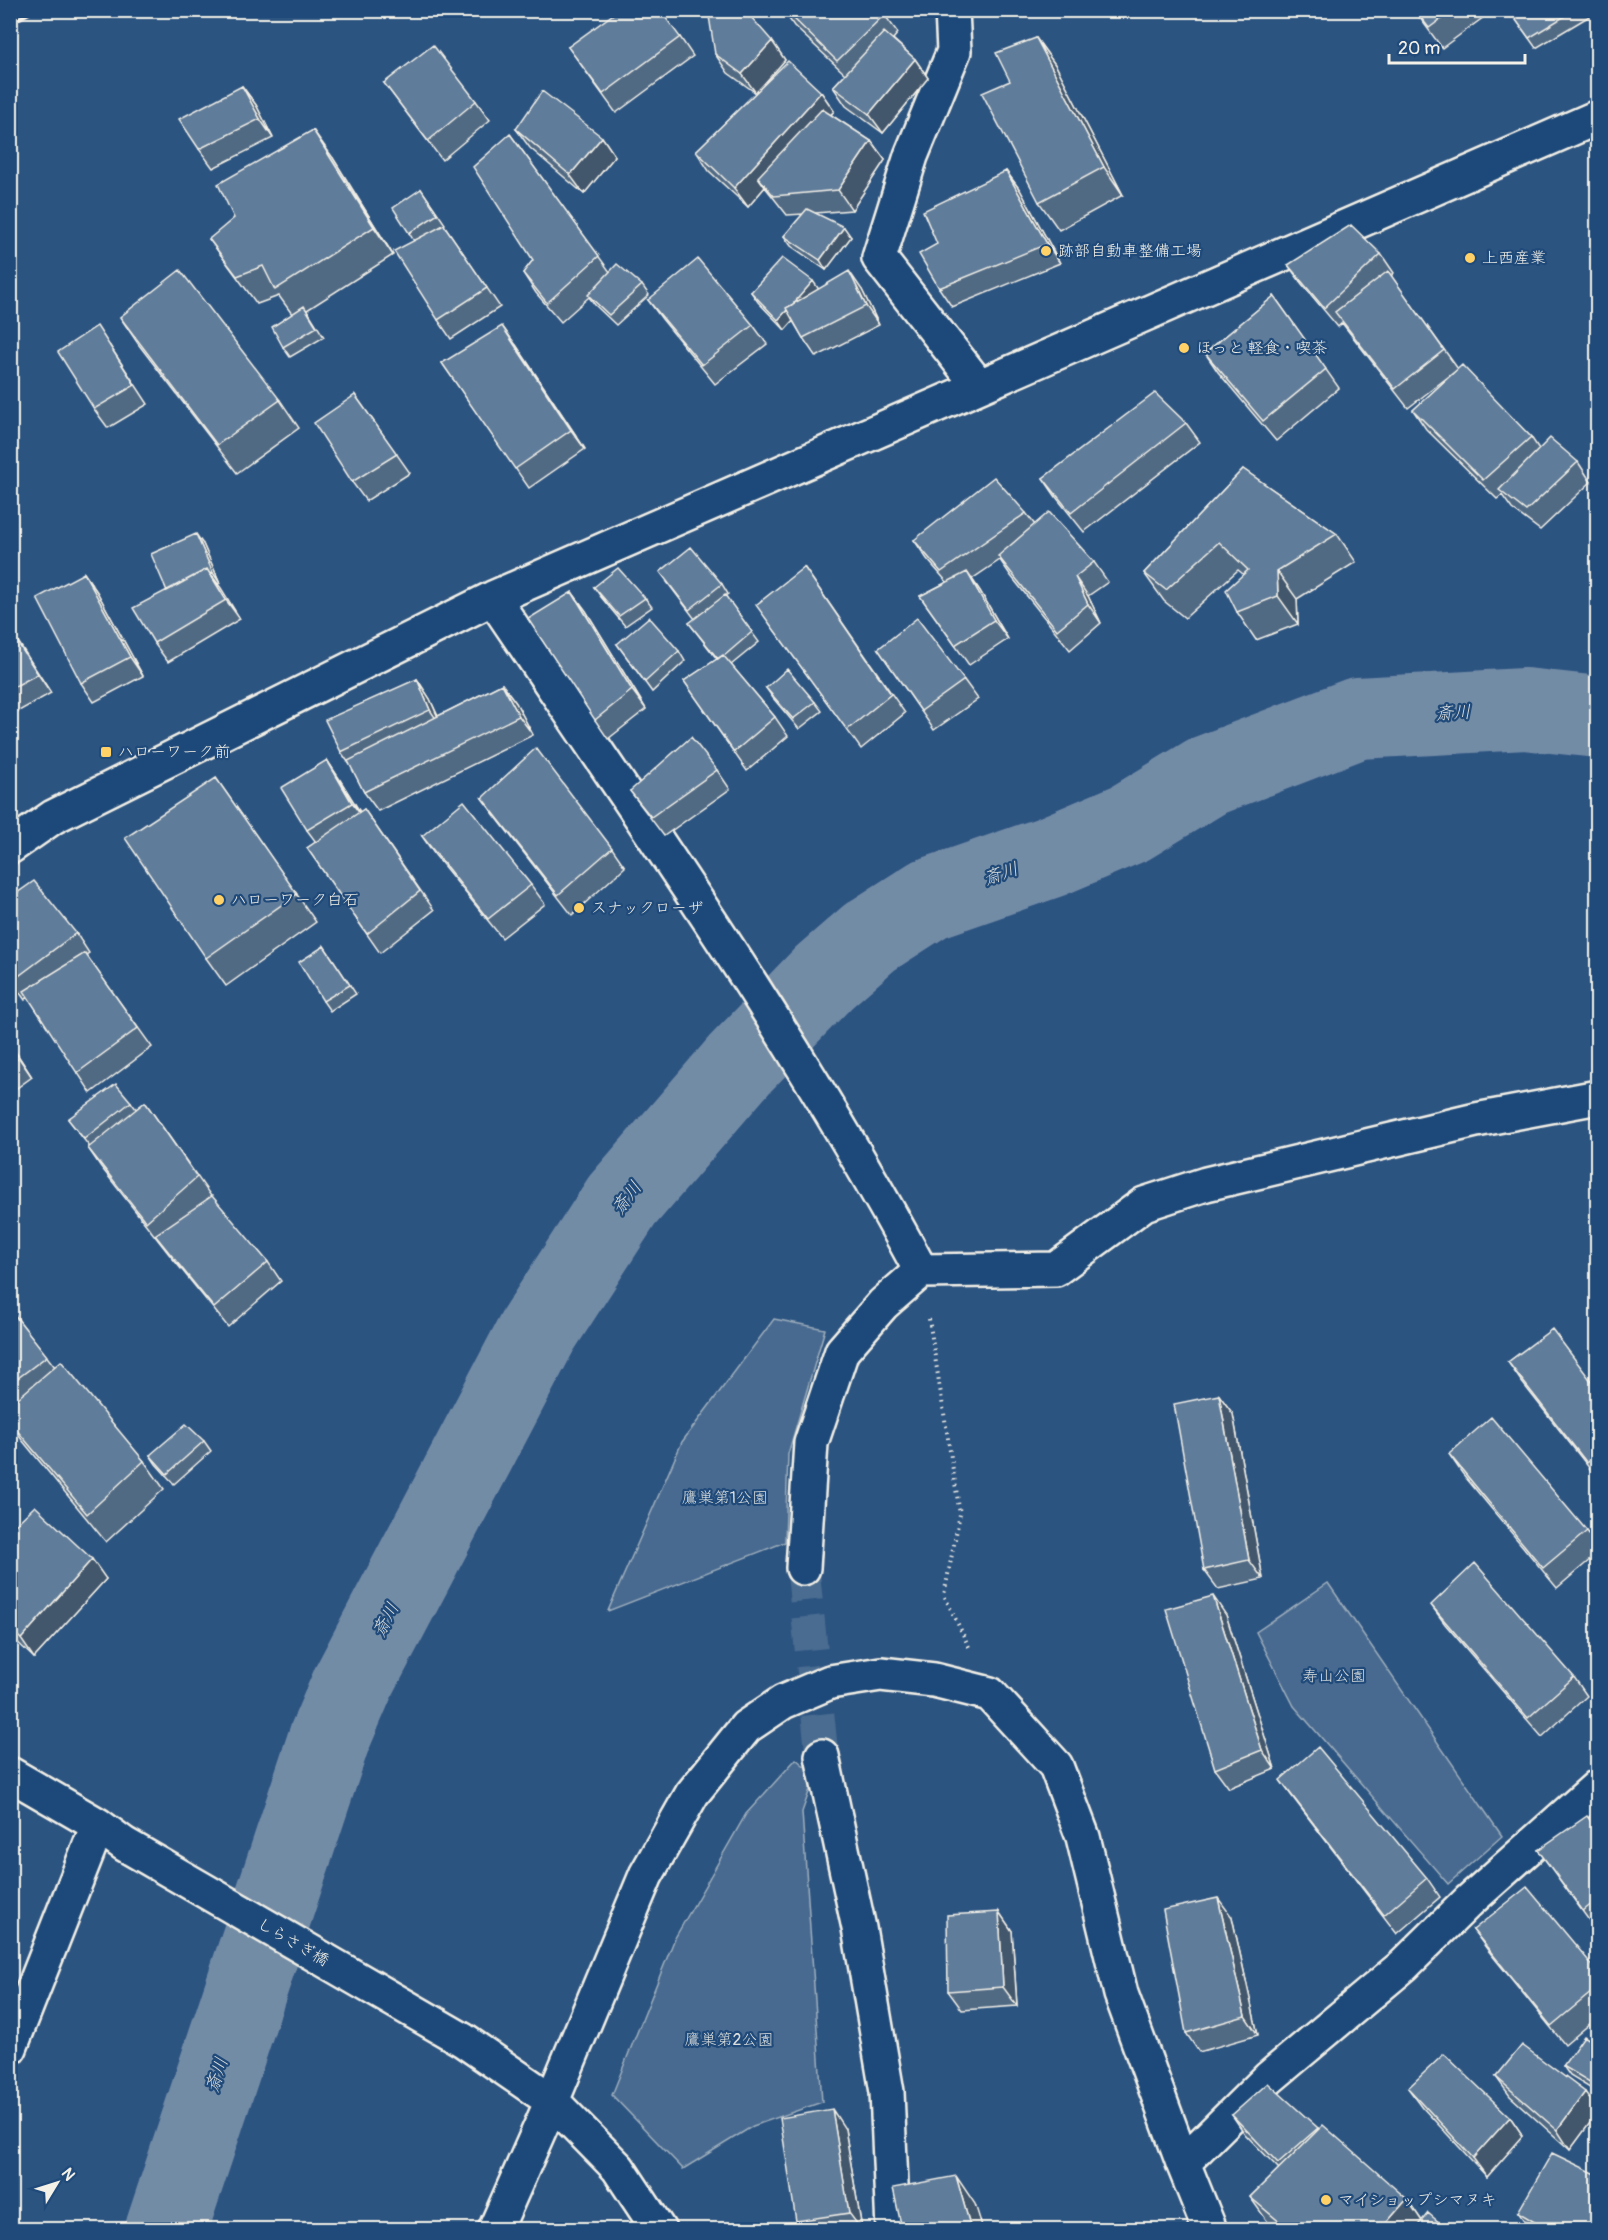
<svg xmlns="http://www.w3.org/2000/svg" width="1608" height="2240" font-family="Pangolin,'Klee One',sans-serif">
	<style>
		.green { fill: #496b90; stroke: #9eaebc; stroke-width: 1.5 }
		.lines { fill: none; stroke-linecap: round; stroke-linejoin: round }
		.river { stroke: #738ca6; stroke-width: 82 }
		.minor-tunnel { stroke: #4a6c90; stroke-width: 33; stroke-dasharray: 33 16; stroke-linecap: butt }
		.minor-casing { stroke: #f4f1e8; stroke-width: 38 }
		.path { stroke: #f4f1e8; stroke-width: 4; stroke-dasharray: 1.5 4.5; stroke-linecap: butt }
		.minor { stroke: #1f4a7a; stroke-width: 33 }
		.rail { stroke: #f4f1e8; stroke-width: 4.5 }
		.wall { fill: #516a84; stroke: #f4f1e8; stroke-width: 1.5 }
		.shaded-wall { fill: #42566c; stroke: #f4f1e8; stroke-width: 1.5 }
		.building { fill: #5e7b9a; stroke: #f4f1e8; stroke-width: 1.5 }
		.poi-dot { fill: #ffd166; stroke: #1f4a7a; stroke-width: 2 }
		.labels { text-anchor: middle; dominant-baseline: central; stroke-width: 4.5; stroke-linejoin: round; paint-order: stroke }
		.poi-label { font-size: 16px; fill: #f4f1e8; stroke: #1f4a7a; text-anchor: start }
		.park-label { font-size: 16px; fill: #dadddb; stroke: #1f4a7a }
		.street-label { font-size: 16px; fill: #f4f1e8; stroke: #1f4a7a }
		.water-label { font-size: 18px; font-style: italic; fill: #dadddb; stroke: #1f4a7a }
	</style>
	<rect width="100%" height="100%" fill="#2c5481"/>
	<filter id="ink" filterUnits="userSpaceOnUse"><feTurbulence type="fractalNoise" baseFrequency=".0167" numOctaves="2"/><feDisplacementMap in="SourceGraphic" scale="12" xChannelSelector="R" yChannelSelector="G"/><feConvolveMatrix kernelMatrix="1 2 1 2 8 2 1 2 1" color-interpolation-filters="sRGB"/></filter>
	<g filter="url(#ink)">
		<path class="green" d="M774,1319L825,1329L788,1454L785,1542L608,1611L682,1442Z
			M1328,1583L1502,1836L1448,1884L1294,1706L1256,1632Z
			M796,1759L815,1775L802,1812L822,2102L753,2126L683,2169L612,2095L675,1938L746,1814Z"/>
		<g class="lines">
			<path class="river" d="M166,2230L329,1739L353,1683L538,1331L622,1201L740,1064L824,977L870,937L929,899L1050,857L1130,823L1207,776L1358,718L1525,709L1598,717"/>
			<path class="minor-tunnel" d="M803,1568L822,1756"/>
			<g class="minor-casing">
				<path id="minor" d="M952,10L954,51L911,156L879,258L979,386
					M493,598C641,818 796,1037 921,1271
					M10,847L53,817L493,598L1598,117
					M803,1568L811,1443L842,1351L883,1304L921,1271L1056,1269L1144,1204L1206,1184L1476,1120L1598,1097
					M822,1756L859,1928L887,2092L893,2230
					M10,1774L98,1825L124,1844L463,2040L552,2101L618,2168L659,2230
					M10,2048L98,1825
					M1183,2163L1269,2078L1404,1965L1469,1901L1598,1786
					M495,2230L552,2101L646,1875L692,1794L746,1727L783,1702L830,1682L881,1674L934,1680L990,1694L1056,1766L1083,1837L1121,1994L1183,2163L1210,2230"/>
			</g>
			<path class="path" d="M929,1319L960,1514L944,1595L969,1647"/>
			<use href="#minor" class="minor"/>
			<path class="rail" d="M10,23L34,10"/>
		</g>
		<path class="wall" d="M783,10H881L898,33L893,39L915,59L928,78L883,133L846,106L833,87L845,74L794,26Z
			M1414,10H1486L1488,14L1442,48Z
			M1515,10H1597L1598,11L1536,48L1511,13Z
			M680,37L693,56L616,113L568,47Z
			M1036,38L1056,66L1123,195L1059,230L1039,202L1010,81Z
			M772,41L785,60L759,89L821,92L834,111L831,115L871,141L885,160L852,210L815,213L851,237L826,270L791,246L784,236L803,214L787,215L765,187L748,207L709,171L696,151L756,93L728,73L715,54Z
			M384,83L476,101L490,120L442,160Z
			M242,86L256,105L273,138L213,168L199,149Z
			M516,129L602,137L615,156L584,194L530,148Z
			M510,134L610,272L642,285L649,295L616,325L595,305L589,297L561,322L536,293L523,273L533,260Z
			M333,158L393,255L307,310L324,337L290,357L283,347L292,314L279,296L257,304L209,239Z
			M1006,171L1020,190L1060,263L952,307L939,288L937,244Z
			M421,189L445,224L437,229L444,225L500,307L451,339L438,320L414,241L409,233Z
			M1381,254L1394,273L1391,276L1458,369L1531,437L1539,449L1578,462L1591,482L1540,530L1512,509L1502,495L1497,499L1426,429L1413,410L1457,370L1408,408L1342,323L1338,327L1302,284L1288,265Z
			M818,289L862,290L879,325L816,357L803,338L793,321L785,330L758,302L751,292Z
			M1274,296L1339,388L1276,441L1218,372L1205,353Z
			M648,300L753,325L767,344L715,384L662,319Z
			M120,317L280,400L299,428L237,473L139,345Z
			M516,345L585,449L529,488L442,363Z
			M110,346L148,404L108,428L94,409Z
			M355,395L410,473L366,501L352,482Z
			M1186,423L1200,442L1084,532L1056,497L1043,478Z
			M1243,469L1337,534L1356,562L1297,599L1298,624L1256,640L1237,612L1243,574L1238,570L1185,618L1164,601L1144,573Z
			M1026,513L1035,525L1094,562L1108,582L1088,596L1101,623L1070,650L1011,576L1000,560L972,579L980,591L1008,639L969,665L920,596L947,582L927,559L914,540Z
			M203,544L220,583L217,584L240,619L168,662L154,643L167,591Z
			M804,567L905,713L861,749L770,624Z
			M84,573L97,592L143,676L94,702L81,683Z
			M667,582L722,584L728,594L725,596L759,642L731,665L775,717L788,736L747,771L684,681L717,659L689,623L695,619Z
			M594,587L645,598L652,607L625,626L601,597Z
			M572,592L586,611L646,709L608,739L595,720Z
			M10,631L51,693L10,716Z
			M617,644L679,651L685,661L652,692Z
			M878,649L964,680L978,699L934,730Z
			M417,679L430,699L438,716L502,684L516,703L533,735L378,811L364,792L353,769L341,752Z
			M766,688L815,702L822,711L799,729L773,698Z
			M327,760L340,780L360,812L364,809L434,910L380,953L307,848L316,842L307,830Z
			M717,770L730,789L664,836L630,791Z
			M216,778L316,922L226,986L206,958Z
			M482,798L612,848L625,867L572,915L496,817Z
			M422,836L531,885L545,904L502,938L435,855Z
			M76,933L89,953L86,955L152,1047L91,1093L28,997L25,1000L10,979Z
			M324,946L356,994L330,1011L323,1001Z
			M10,1043L32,1077L10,1093Z
			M131,1102L136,1109L145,1102L211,1196L207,1199L268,1262L281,1281L228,1327L169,1254L101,1167L88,1148L89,1146L68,1119Z
			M10,1309L55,1367L144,1461L164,1489L106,1542L22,1440L12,1426L10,1427Z
			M1508,1362L1598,1390V1479L1521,1381Z
			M1219,1395L1233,1414L1263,1579L1218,1589L1204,1570Z
			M204,1441L211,1451L174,1484L156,1464L150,1455Z
			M1449,1454L1587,1531L1598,1546V1553L1557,1588L1462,1473Z
			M10,1530L106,1579L34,1658L10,1635Z
			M1431,1605L1574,1677L1587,1696L1542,1737L1445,1624Z
			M1226,1615L1275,1769L1229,1788L1215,1769Z
			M1280,1780L1427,1878L1440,1897L1397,1934L1294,1799Z
			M1598,1831V1929L1596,1930L1538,1850Z
			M999,1912L1012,1931L1017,2006L962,2010L948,1991Z
			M1232,1917L1258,2035L1199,2052L1186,2033Z
			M1473,1930L1598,1972V2017L1565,2045L1487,1949Z
			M1598,2045V2093L1570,2076L1563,2066Z
			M1496,2077L1598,2110V2112L1570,2150L1510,2096Z
			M1408,2088L1510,2117L1523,2136L1487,2177L1422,2107Z
			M1232,2115L1318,2128L1407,2199L1422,2221L1447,2229H1275L1270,2225L1250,2197L1279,2169L1245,2134Z
			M845,2129L862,2229H802L796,2221Z
			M1518,2212L1598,2229H1530Z"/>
		<path class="shaded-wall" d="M1036,38L1056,66L1123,195L1104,167Z
			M772,41L785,60L756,93L742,74Z
			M915,59L928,78L883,133L869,114Z
			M242,86L256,105L273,138L260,119Z
			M821,92L834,111L766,186L758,177L765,187L748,207L734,188Z
			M313,130L333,158L393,255L374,227Z
			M602,137L615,156L584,194L570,175Z
			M871,141L885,160L852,210L838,190Z
			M1006,171L1020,190L1060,263L1047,244Z
			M844,227L851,237L826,270L820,260Z
			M849,271L862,290L879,325L866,306Z
			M813,281L820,291L785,330L778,320Z
			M502,326L516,345L585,449L571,430Z
			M196,534L203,544L220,583L213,573Z
			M207,569L221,588L240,619L226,600Z
			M1277,571L1297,599L1298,624L1278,596Z
			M967,572L980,591L1008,639L994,620Z
			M84,573L97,592L143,676L130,657Z
			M1075,577L1088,596L1101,623L1088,604Z
			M572,592L586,611L646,709L632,690Z
			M10,631L19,643L51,693L38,674Z
			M417,679L430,699L443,729L430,710Z
			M502,684L516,703L533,735L519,716Z
			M327,760L340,780L366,822L352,803Z
			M10,1043L32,1077L10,1045Z
			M1219,1395L1233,1414L1263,1579L1249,1560Z
			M92,1559L106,1579L34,1658L21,1639Z
			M1213,1596L1226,1615L1275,1769L1262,1750Z
			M1218,1898L1232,1917L1258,2035L1245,2016Z
			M999,1912L1012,1931L1017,2006L1003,1987Z
			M1585,2092L1598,2110V2112L1570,2150L1557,2130Z
			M832,2109L845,2129L862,2229H861L849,2213Z
			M1510,2117L1523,2136L1487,2177L1473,2158Z
			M956,2176L975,2204L983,2229H971Z
			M1407,2199L1426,2227L1424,2229H1381Z"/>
		<path class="building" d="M619,10H660L680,37L603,94L568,47Z
			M716,10H745L772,41L742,74L715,54L709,16Z
			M785,10H881L885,14L837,61Z
			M1415,10H1453L1429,28Z
			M1515,10H1575L1529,38L1511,13Z
			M884,32L915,59L869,114L833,87Z
			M1036,38L1104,167L1039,202L982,93L1010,81L996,53Z
			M433,45L476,101L428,141L384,83Z
			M788,61L821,92L734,188L696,151Z
			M242,86L260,119L199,149L179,119Z
			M542,91L602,137L570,175L516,129Z
			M822,109L871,141L838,190L774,196L758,177Z
			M313,130L374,227L275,290L263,266L237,276L209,239L234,218L218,184Z
			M510,134L599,256L547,303L523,273L533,260L473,167Z
			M1006,171L1047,244L939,288L919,254L937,244L923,211Z
			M421,189L438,214L409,233L393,208Z
			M807,209L844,227L820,260L784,236Z
			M444,225L487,288L438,320L394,251Z
			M1351,225L1381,254L1324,308L1288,265Z
			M782,258L813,281L792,305L786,308L787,310L778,320L751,292Z
			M698,259L753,325L702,365L648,300Z
			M617,264L642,285L609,315L588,295Z
			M180,270L280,400L217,445L120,317Z
			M849,271L866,306L803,338L786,308Z
			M1388,271L1444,350L1395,389L1335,312Z
			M1274,296L1326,369L1263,421L1205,353Z
			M304,306L317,327L283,347L272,327Z
			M97,326L135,385L94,409L58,352Z
			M502,326L571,430L515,469L442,363Z
			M1462,365L1531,437L1483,480L1413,410Z
			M1155,393L1186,423L1071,513L1043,478Z
			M355,395L397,454L352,482L314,423Z
			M1550,438L1578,462L1526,511L1499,490Z
			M1243,469L1337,534L1277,571L1278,596L1237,612L1226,590L1248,570L1219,542L1166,590L1144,573Z
			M994,477L1026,513L941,572L914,540Z
			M1049,512L1094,562L1075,577L1088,604L1057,630L998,556Z
			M196,534L213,573L210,574L207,569L167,591L151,554Z
			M691,547L722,584L689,610L660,572Z
			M804,567L891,694L847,730L756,605Z
			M618,568L645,598L619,616L594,587Z
			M207,569L226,600L154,643L133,608Z
			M967,572L994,620L955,645L920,596Z
			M84,573L130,657L81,683L37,598Z
			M572,592L632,690L595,720L528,619Z
			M725,595L752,632L724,656L723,655L718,659L689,623Z
			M649,617L679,651L645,682L617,644Z
			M917,618L964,680L921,711L878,649Z
			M10,631L38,674L10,689Z
			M723,655L775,717L734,752L684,681Z
			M787,669L815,702L793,719L766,688Z
			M417,679L430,710L341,752L325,720Z
			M502,684L519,716L364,792L348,761Z
			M691,737L717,770L651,817L630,791Z
			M536,748L612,848L558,895L482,798Z
			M327,760L352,803L307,830L281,788Z
			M216,778L297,894L206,958L125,838Z
			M464,801L531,885L488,919L422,836Z
			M364,809L420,891L367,934L307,848Z
			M34,881L76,933L12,981L10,979V898Z
			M324,946L350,985L323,1001L299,962Z
			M85,953L138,1028L77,1073L24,991Z
			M10,1045L19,1058L10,1064Z
			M116,1084L131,1102L84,1139L68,1119Z
			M145,1102L197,1177L146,1222L88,1148Z
			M212,1196L268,1262L214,1308L155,1235Z
			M10,1309L47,1356L10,1384Z
			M1552,1329L1598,1390V1453L1587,1463L1508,1362Z
			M61,1361L144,1461L87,1514L10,1422V1405Z
			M1219,1395L1249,1560L1204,1570L1174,1404Z
			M1491,1417L1587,1531L1543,1568L1449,1454Z
			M186,1424L204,1441L167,1474L150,1455Z
			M35,1506L92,1559L21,1639L10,1629V1530Z
			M1475,1563L1574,1677L1528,1718L1431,1605Z
			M1213,1596L1262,1750L1215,1769L1166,1609Z
			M1318,1747L1427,1878L1384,1915L1280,1780Z
			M1598,1779V1786L1594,1782Z
			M1587,1816L1598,1831V1899L1583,1911L1538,1850Z
			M1527,1887L1598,1972V1987L1551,2026L1473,1930Z
			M1218,1898L1245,2016L1186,2033L1163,1910Z
			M999,1912L1003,1987L948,1991L947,1915Z
			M1584,2036L1598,2045V2087L1563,2066Z
			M1522,2045L1585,2092L1557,2130L1496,2077Z
			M1444,2054L1510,2117L1473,2158L1408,2088Z
			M1268,2083L1318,2128L1278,2163L1232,2115Z
			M832,2109L849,2213L796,2221L780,2118Z
			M1323,2125L1407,2199L1381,2229H1288L1250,2197Z
			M1552,2153L1598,2175V2229H1546L1518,2212Z
			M956,2176L971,2229H902L893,2188Z
			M1428,2213L1447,2229H1415Z
			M732,2226V2229H688L687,2228Z"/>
	</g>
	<g class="poi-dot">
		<circle cx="1046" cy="251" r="6"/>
		<circle cx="1470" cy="258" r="6"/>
		<circle cx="1184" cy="348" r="6"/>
		<rect x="100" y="746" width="12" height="12" rx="3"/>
		<circle cx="219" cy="900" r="6"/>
		<circle cx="579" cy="908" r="6"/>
		<circle cx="1326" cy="2200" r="6"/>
	</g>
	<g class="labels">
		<g class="poi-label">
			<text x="1058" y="251">跡部自動車整備工場</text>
			<text x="1482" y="258">上西産業</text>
			<text x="1196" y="348">ほっと 軽食・喫茶</text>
			<text x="118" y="752">ハローワーク前</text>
			<text x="231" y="900">ハローワーク白石</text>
			<text x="591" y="908">スナックローザ</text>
			<text x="1338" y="2200">マイショップシマヌキ</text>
		</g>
		<g class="park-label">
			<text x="725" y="1498">鷹巣第1公園</text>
			<text x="1334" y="1676">寿山公園</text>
			<text x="729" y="2040">鷹巣第2公園</text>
		</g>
		<g class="street-label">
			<text transform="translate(293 1942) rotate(30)">しらさぎ橋</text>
		</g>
		<g class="water-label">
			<text transform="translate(1453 713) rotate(-3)">斎川</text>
			<text transform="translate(1001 874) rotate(-19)">斎川</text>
			<text transform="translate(627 1198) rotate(-53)">斎川</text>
			<text transform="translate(386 1620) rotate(-62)">斎川</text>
			<text transform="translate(217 2075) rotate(-72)">斎川</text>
		</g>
	</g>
	<rect width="1608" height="2240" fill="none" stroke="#1f4a7a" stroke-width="36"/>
	<rect x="18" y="18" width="1572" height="2204" fill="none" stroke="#f4f1e8" stroke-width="2" filter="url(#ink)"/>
	<g transform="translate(57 2183) rotate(52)" stroke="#1f4a7a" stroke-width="4.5" paint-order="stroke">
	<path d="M0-4.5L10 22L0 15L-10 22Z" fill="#f4f1e8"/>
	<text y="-9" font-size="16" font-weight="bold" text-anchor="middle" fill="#f4f1e8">N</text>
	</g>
	<path d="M1389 54v9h136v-9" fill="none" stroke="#f4f1e8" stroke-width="3"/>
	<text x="1398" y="54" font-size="18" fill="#f4f1e8" stroke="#1f4a7a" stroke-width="4.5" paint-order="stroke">20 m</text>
</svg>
